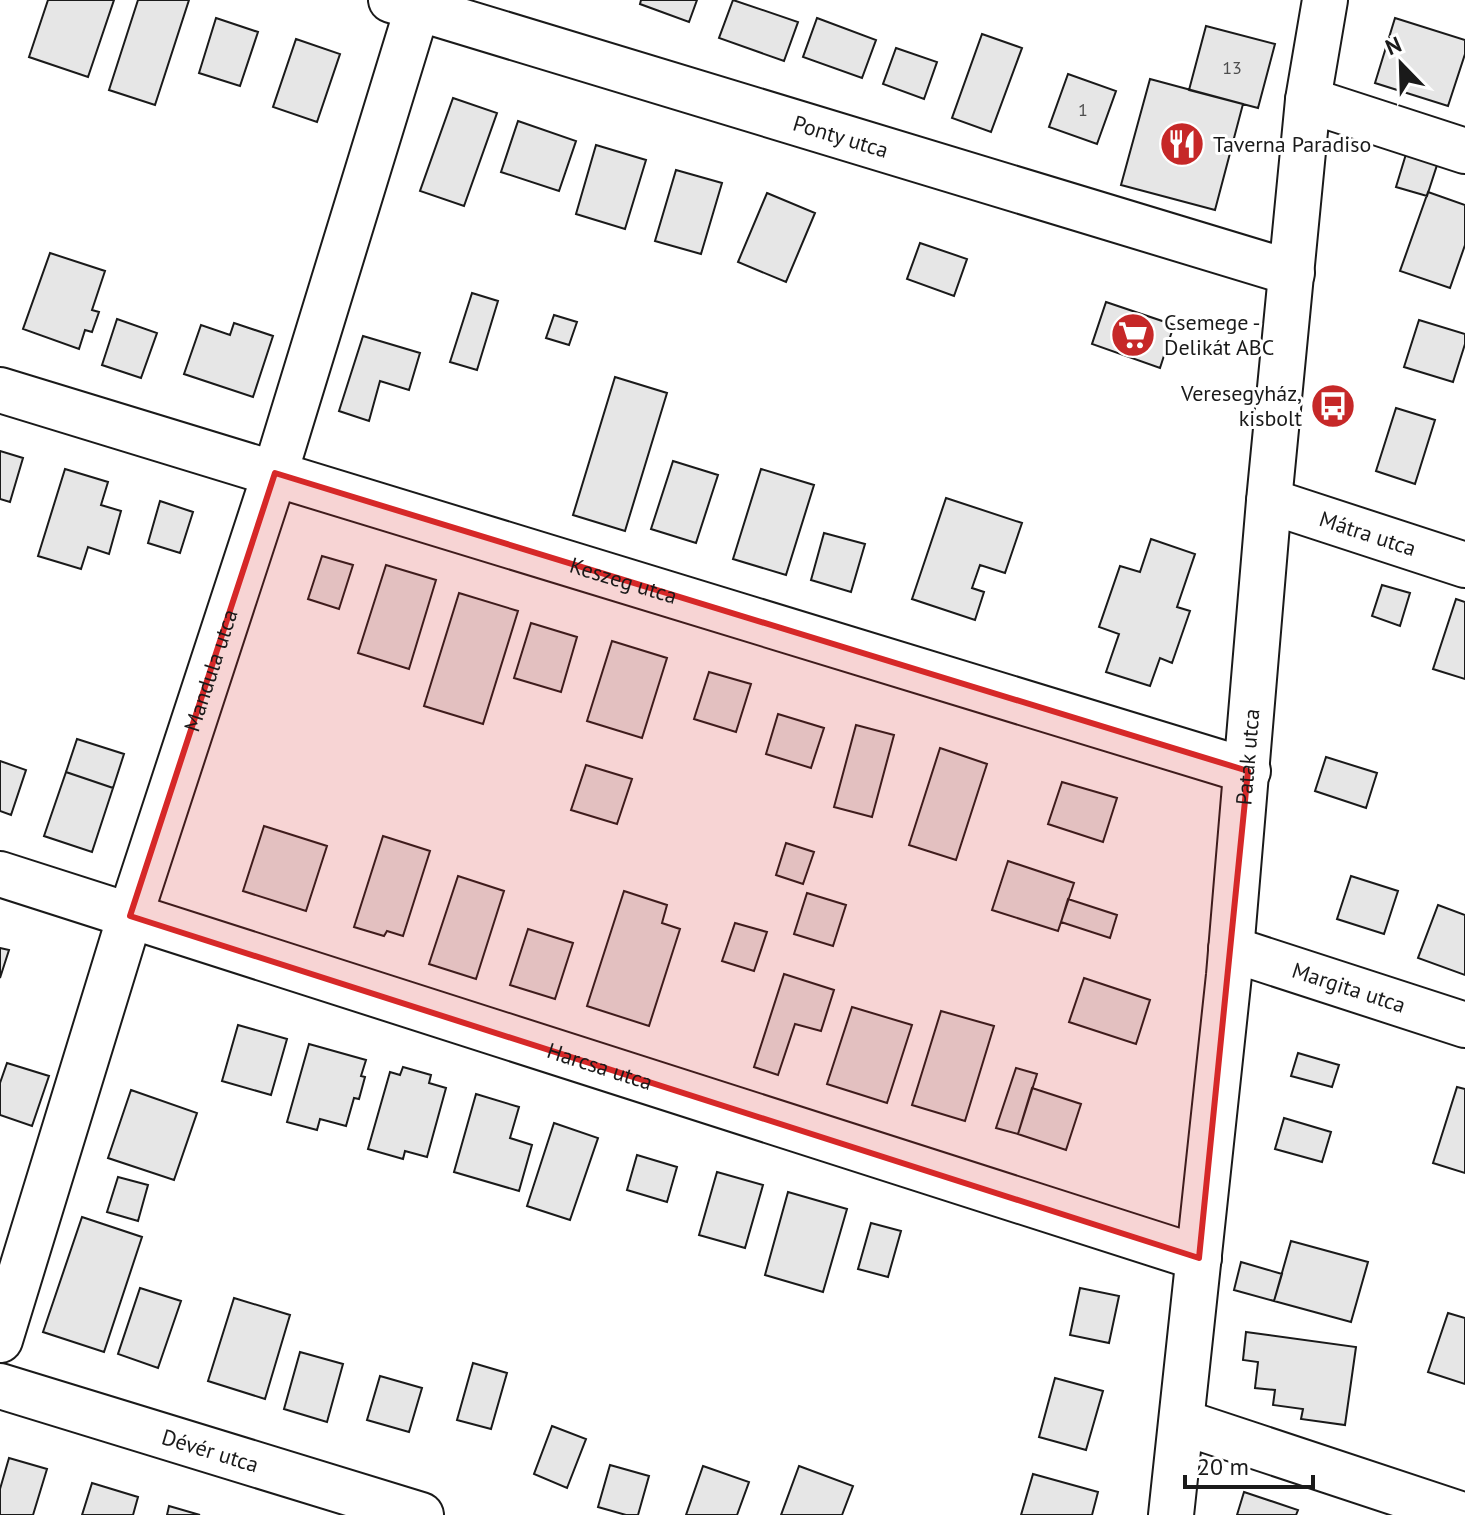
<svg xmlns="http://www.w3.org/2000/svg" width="1465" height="1515" font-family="'PT Sans',sans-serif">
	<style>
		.building { fill: #e6e6e6; stroke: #1a1a1a; stroke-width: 2 }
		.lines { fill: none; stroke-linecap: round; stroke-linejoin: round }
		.minor-casing { stroke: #1a1a1a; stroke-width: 48 }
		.minor { stroke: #fff; stroke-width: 44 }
		.marked { fill: #d62828; fill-opacity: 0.2; stroke: #d62828; stroke-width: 6; stroke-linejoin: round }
		.labels { text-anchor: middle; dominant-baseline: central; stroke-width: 6; stroke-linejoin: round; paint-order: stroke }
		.number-label { font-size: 18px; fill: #4d4d4d }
		.street-label { font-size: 22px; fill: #1a1a1a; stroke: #fff }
		.poi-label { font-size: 22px; fill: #1a1a1a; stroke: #fff; text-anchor: start }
	</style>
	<rect width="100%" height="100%" fill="#fff"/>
	<path class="building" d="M48,0H114L88,77L29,57Z
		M138,0H189L155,105L109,90Z
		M641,0H697L689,22L640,4Z
		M733,0L798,22L784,61L719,38Z
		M216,18L258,32L240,86L199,73Z
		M817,18L876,40L862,78L803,57Z
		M1395,18L1465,40V54L1448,106L1375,83Z
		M1206,26L1275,44L1258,108L1189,90Z
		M982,34L1022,48L991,132L952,118Z
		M296,39L340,54L317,122L273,107Z
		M896,48L937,62L924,99L883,84Z
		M1068,74L1116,91L1097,144L1049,127Z
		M1150,79L1243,104L1215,210L1121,185Z
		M453,98L497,113L464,206L420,191Z
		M518,121L576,141L559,191L501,172Z
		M596,145L646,160L625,229L576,214Z
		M1406,154L1437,165L1427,196L1396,187Z
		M676,170L722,183L701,254L655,241Z
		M1428,192L1465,205V245L1450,288L1400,271Z
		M767,193L815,213L786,282L738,262Z
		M920,243L967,259L954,296L907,279Z
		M50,253L105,271L92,310L99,312L92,332L85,330L79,349L23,329Z
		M472,293L498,301L477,370L450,362Z
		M1106,302L1174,325L1160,368L1092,344Z
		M554,315L577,322L569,345L546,338Z
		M117,319L157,333L141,378L102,365Z
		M1419,320L1465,334V344L1453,382L1404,367Z
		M234,323L273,336L253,397L184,374L201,325L230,335Z
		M363,336L420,353L409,390L380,381L369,421L339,411Z
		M615,377L667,393L625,531L573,515Z
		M1396,408L1435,420L1415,484L1376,471Z
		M0,451L23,458L10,502L0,499Z
		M673,461L718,475L696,543L651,529Z
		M65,469L108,482L101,505L121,511L109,554L88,547L81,569L38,556Z
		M761,469L814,485L786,575L733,559Z
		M946,498L1022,523L1005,573L980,565L972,588L984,592L975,620L912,599Z
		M160,501L193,512L180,553L148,543Z
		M824,533L865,544L851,592L811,580Z
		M1151,539L1195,554L1177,607L1190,611L1172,663L1160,658L1150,686L1106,672L1119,634L1099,627L1120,566L1140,572Z
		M322,556L353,565L339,609L308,599Z
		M386,565L436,580L409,669L358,653Z
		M1382,585L1410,593L1400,626L1372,616Z
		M459,593L518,611L483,724L424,706Z
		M1456,599L1465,602V679L1433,669Z
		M531,623L577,637L561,692L514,678Z
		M612,641L667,658L642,738L587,721Z
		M709,672L751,684L736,732L694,719Z
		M778,714L824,728L811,768L766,754Z
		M856,725L894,735L872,817L834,807Z
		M77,739L124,754L113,788L66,772Z
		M940,748L987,764L956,860L909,845Z
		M1326,757L1377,773L1366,808L1315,791Z
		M0,761L26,770L11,815L0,811Z
		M586,765L632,779L617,824L571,810Z
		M66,772L113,788L92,852L44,836Z
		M1062,782L1117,798L1103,842L1048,824Z
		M264,826L327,846L306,911L243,891Z
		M383,836L430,851L403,936L387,931L384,936L354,927Z
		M786,843L814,852L803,884L776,875Z
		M1008,861L1074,883L1058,931L992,910Z
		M458,876L504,891L476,979L429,964Z
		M1351,876L1398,891L1384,934L1337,919Z
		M624,891L667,905L662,923L680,929L649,1026L587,1006Z
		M807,893L846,905L833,946L794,934Z
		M1068,899L1117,915L1110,938L1061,922Z
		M1438,905L1465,915V975L1418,958Z
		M735,923L767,932L754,971L722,961Z
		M528,929L573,943L555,999L510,985Z
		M0,948L9,950L0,978Z
		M784,974L834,990L821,1031L795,1024L778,1075L754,1067Z
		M1084,978L1150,1000L1136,1044L1069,1022Z
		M852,1007L912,1025L887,1103L827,1084Z
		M941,1011L994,1026L965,1121L912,1105Z
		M238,1025L287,1039L271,1095L222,1081Z
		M309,1044L366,1060L361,1076L365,1077L359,1099L354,1098L346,1126L320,1119L317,1130L287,1122Z
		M1298,1053L1339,1065L1332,1087L1291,1076Z
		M7,1063L49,1076L32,1126L0,1115V1083Z
		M403,1067L431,1075L429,1083L446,1088L427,1157L405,1151L403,1159L368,1149L390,1072L400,1075Z
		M1016,1068L1037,1074L1018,1134L996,1128Z
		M1457,1087L1465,1089V1173L1433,1163Z
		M1032,1088L1081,1104L1066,1150L1018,1134Z
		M131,1090L197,1113L174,1180L108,1158Z
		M476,1094L519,1107L510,1138L532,1145L519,1191L454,1172Z
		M1284,1118L1331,1132L1322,1162L1275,1149Z
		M554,1123L598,1138L570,1220L527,1206Z
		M637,1155L677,1167L667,1202L627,1190Z
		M717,1172L763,1185L745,1248L699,1235Z
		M118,1177L148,1185L138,1221L107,1212Z
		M788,1192L847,1209L823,1292L765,1275Z
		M82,1217L142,1237L104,1352L43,1332Z
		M871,1223L901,1231L888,1277L858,1269Z
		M1291,1241L1368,1262L1351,1322L1274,1301Z
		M1241,1262L1282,1274L1274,1301L1234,1290Z
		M140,1288L181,1301L158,1368L118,1354Z
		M1080,1288L1119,1296L1109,1343L1070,1335Z
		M234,1298L290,1315L265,1399L208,1381Z
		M1448,1313L1465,1318V1384L1428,1372Z
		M1246,1332L1356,1347L1345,1425L1301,1419L1303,1409L1273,1405L1275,1390L1255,1388L1258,1362L1243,1360Z
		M300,1352L343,1364L327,1422L284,1409Z
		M473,1363L507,1373L491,1429L457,1420Z
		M380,1376L422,1388L409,1432L367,1420Z
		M1055,1378L1103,1391L1086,1450L1039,1437Z
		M552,1426L586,1439L567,1488L534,1474Z
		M9,1458L47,1469L33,1515H0V1489Z
		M610,1465L649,1476L638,1515H626L598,1507Z
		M703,1466L749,1482L737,1515H686Z
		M799,1466L853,1486L842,1515H781Z
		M1033,1474L1098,1492L1092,1515H1021Z
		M92,1483L138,1497L133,1515H82Z
		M1244,1492L1298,1510L1296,1515H1237Z
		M169,1506L200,1515H167Z"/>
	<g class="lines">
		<g class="minor-casing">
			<g id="minor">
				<path id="s1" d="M391,0L1292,273"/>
				<path d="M1308,100L1465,151"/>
				<path id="s2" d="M0,390L1248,771"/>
				<path id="s3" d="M1269,501L1465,565"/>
				<path id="s4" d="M0,874L1199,1258"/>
				<path id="s5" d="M1231,949L1465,1025"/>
				<path id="s6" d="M0,1340L130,916L275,473L420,0"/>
				<path id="s7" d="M0,1386L421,1515"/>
				<path d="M1182,1422L1463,1515"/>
				<path id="s8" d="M1171,1515L1229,975L1269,501L1308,100L1325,0"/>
			</g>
		</g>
		<use href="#minor" class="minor"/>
	</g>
	<path class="marked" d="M275,473L1248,771L1199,1258L130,916Z"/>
	<defs>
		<g id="restaurant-disc" transform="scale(2.3)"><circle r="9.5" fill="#c62828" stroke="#fff"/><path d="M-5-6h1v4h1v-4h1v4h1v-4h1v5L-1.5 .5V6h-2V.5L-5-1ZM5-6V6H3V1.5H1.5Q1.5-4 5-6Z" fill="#fff"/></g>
		<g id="supermarket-disc" transform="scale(2.3)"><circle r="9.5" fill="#c62828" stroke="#fff"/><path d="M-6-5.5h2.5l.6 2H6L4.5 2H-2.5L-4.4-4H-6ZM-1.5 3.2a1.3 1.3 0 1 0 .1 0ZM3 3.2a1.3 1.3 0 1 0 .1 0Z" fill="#fff"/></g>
		<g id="bus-disc" transform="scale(2.3)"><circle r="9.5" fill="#c62828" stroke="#fff"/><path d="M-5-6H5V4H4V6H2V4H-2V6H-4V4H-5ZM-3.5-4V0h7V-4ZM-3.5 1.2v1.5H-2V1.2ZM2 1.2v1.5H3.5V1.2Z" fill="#fff"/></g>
	</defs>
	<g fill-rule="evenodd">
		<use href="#restaurant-disc" x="1182" y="144"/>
		<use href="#supermarket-disc" x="1133" y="335"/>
		<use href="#bus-disc" x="1333" y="406"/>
	</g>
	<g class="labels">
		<g class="number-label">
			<text x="1232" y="67">13</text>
			<text x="1083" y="109">1</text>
		</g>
		<g class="street-label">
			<text stroke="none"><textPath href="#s1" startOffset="470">Ponty utca</textPath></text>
			<text stroke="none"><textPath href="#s3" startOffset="104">Mátra utca</textPath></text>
			<text stroke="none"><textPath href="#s2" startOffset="652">Keszeg utca</textPath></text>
			<text stroke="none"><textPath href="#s6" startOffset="702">Mandula utca</textPath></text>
			<text stroke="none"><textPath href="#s8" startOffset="762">Patak utca</textPath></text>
			<text stroke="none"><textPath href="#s5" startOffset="124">Margita utca</textPath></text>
			<text stroke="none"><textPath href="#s4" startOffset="630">Harcsa utca</textPath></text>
			<text stroke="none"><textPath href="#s7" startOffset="220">Dévér utca</textPath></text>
		</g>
		<g class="poi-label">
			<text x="1213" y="144">Taverna Paradiso</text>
			<text x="1164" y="322">Csemege -<tspan x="1164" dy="25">Delikát ABC</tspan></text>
			<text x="1302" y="393" text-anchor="end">Veresegyház,<tspan x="1302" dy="25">kisbolt</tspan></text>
		</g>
	</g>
	<g transform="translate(1401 64) rotate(337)" stroke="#ffffff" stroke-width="6" paint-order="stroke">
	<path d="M0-6L14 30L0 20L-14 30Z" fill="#1a1a1a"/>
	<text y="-12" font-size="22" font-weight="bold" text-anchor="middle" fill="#1a1a1a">N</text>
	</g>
	<path d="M1185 1475v12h128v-12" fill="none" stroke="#1a1a1a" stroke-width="4"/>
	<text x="1197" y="1475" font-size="24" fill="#1a1a1a" stroke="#ffffff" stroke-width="6" paint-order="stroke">20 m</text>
</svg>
